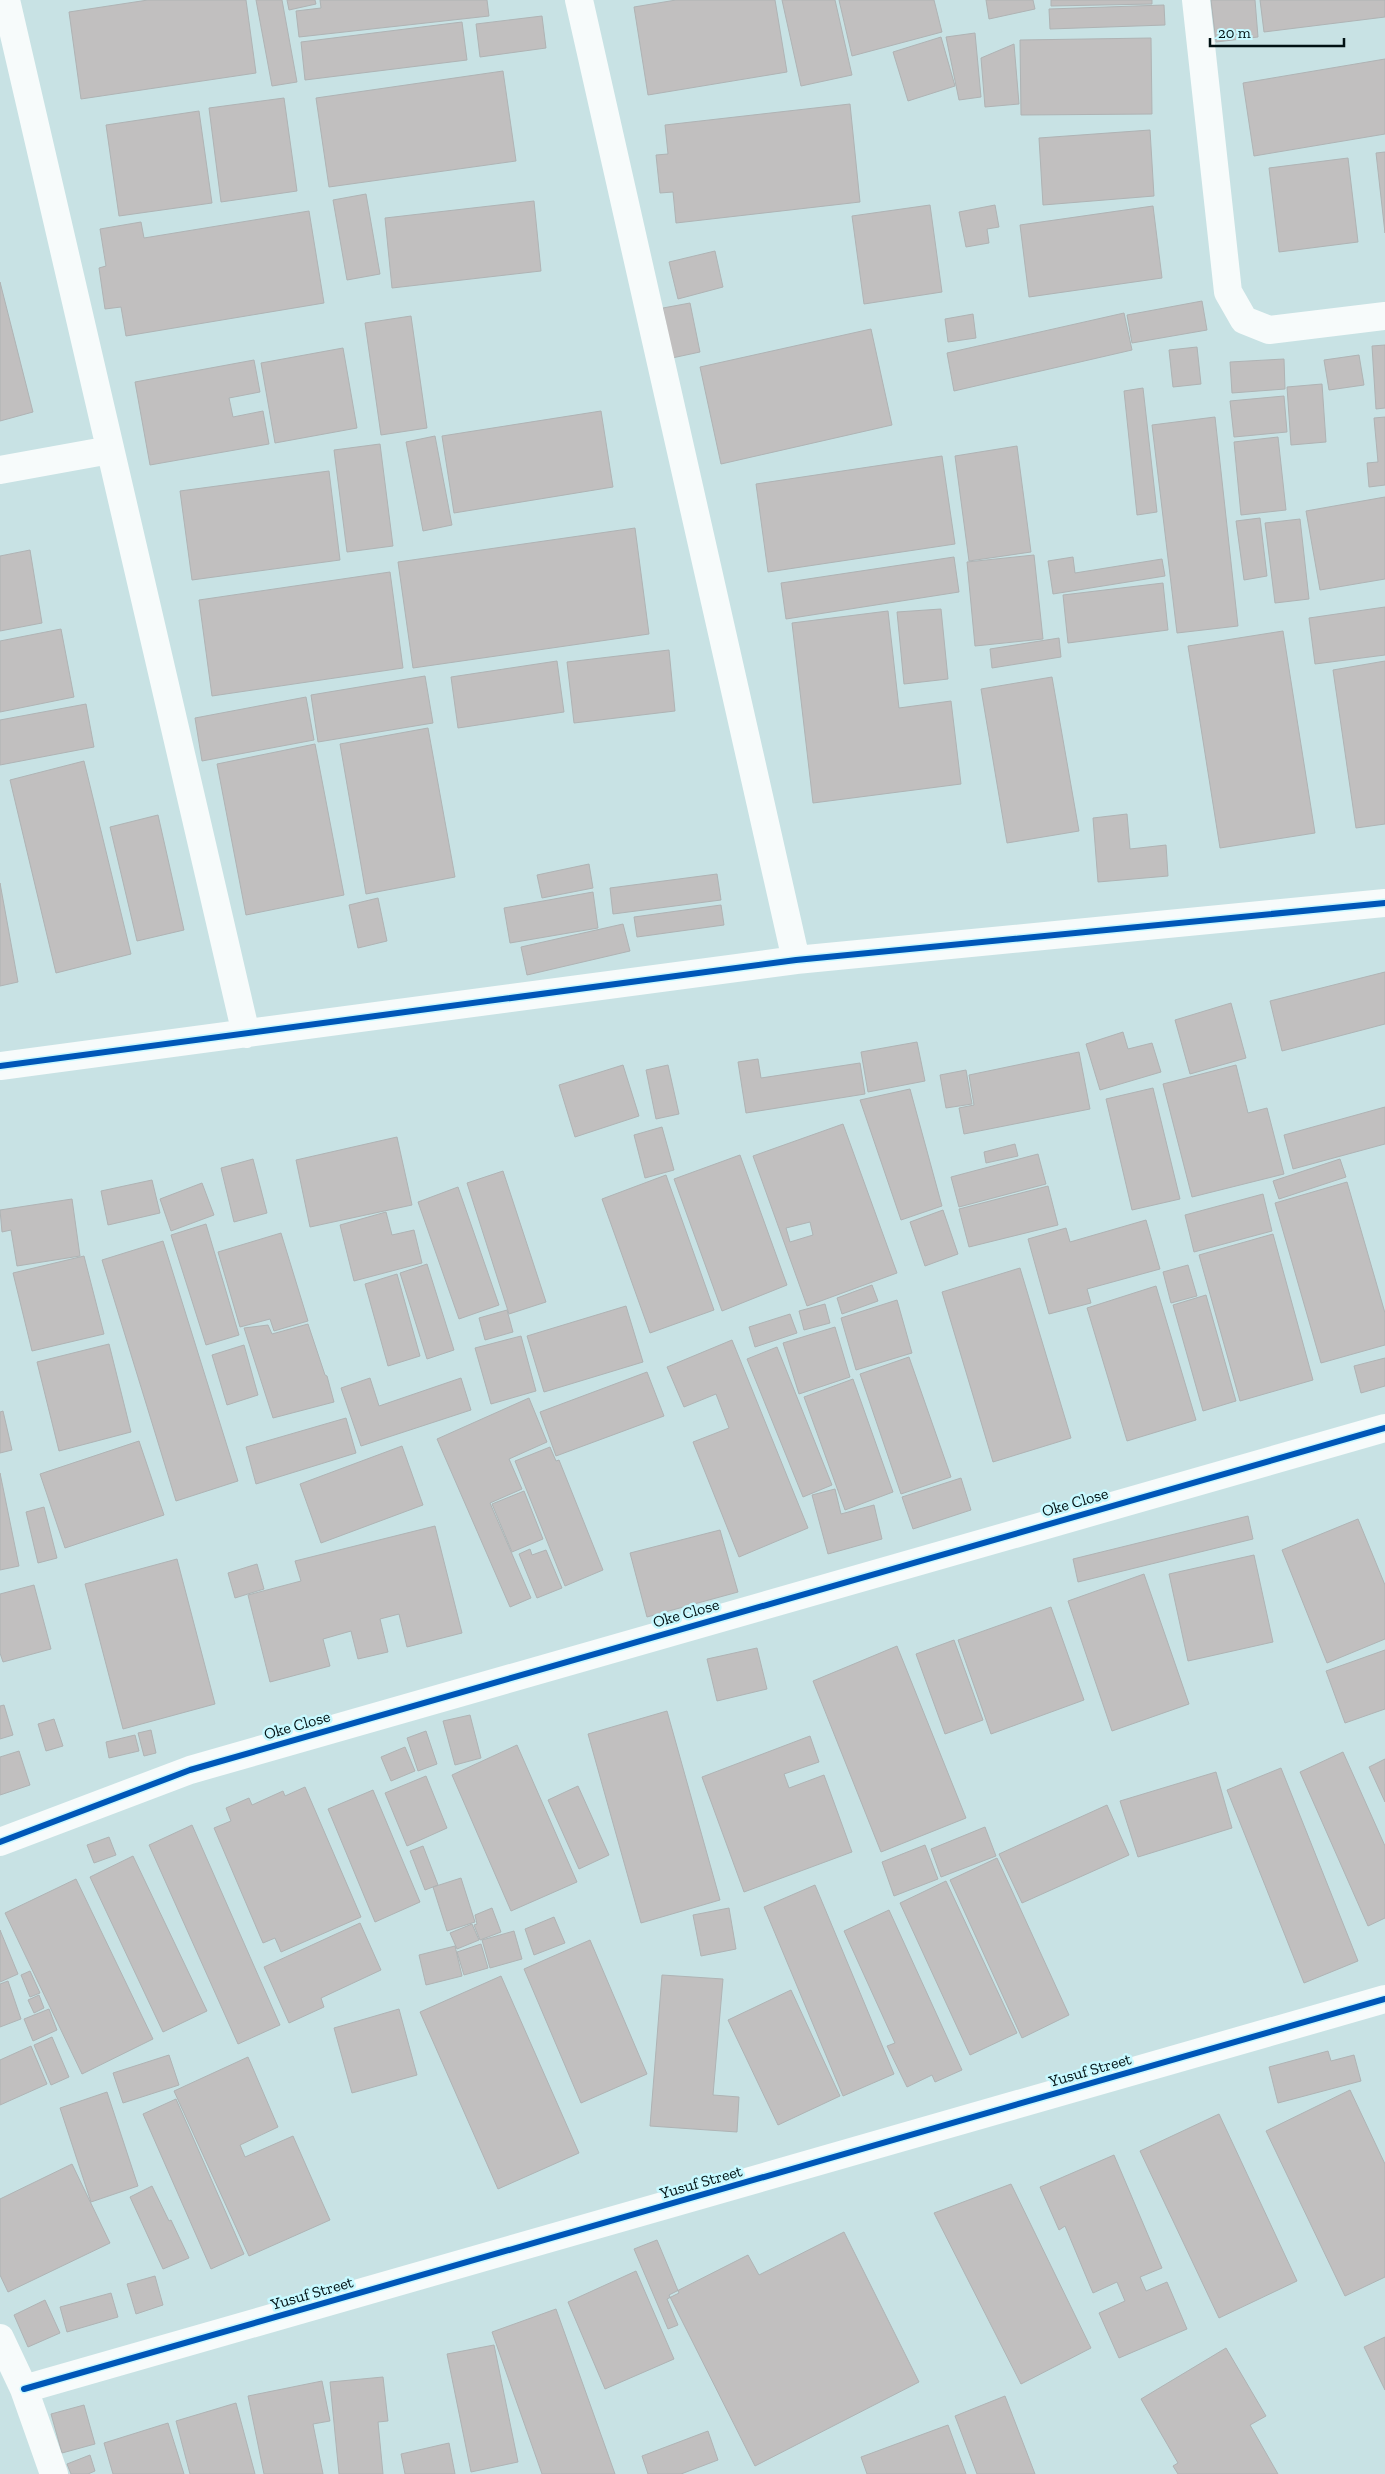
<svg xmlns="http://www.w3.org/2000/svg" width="1385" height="2474" font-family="'Zilla Slab',serif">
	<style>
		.building { fill: #c1bfbf; stroke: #afb3b4; fill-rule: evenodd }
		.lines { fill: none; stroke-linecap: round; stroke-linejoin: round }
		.minor { stroke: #f7fbfb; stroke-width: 28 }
		.cycleway-casing { stroke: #c8f9ff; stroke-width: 9 }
		.cycleway { stroke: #0057b8; stroke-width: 6 }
		.labels { text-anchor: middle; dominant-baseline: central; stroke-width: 5; stroke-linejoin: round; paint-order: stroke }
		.street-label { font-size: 16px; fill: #011113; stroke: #c8f9ff }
	</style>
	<rect width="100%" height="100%" fill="#c8e2e4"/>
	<path class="building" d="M148,0H246L256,73L81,99L69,12Z
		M256,0H282L297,82L272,86Z
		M287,0H315L316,4L289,10Z
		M320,0H487L489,16L299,37L296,11L321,8Z
		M676,0H775L787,72L648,95L634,7Z
		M782,0H835L852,75L801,86Z
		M839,0H934L942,32L852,56Z
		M986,0H1033L1035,9L989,19Z
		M1051,0H1152V4L1051,6Z
		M1211,0H1255L1258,37L1216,42Z
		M1260,0H1385V17L1264,32Z
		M1164,5L1165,25L1050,29L1049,9Z
		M542,16L546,48L480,57L476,24Z
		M462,22L467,60L305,80L301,42Z
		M975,33L981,97L959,100L946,37Z
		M941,37L955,86L908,101L893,52Z
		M1151,38L1152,114L1021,115L1020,40Z
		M1014,44L1019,104L985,107L981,58Z
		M1385,59V134L1254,156L1243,83Z
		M503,71L516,161L329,187L316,98Z
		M284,98L297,191L221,202L209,108Z
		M850,104L860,202L676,223L673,192L660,193L656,155L668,154L665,125Z
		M199,111L212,203L119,216L106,125Z
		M1150,130L1154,196L1043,205L1039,138Z
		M1385,152V233L1376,153Z
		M1348,158L1358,242L1279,252L1269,168Z
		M366,194L380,274L347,280L333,200Z
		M534,201L541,271L392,288L385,218Z
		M930,205L942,292L864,304L852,216Z
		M995,205L999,227L987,229L989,243L966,247L959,212Z
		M1153,206L1162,278L1029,297L1020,225Z
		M309,211L324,303L126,336L121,307L105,309L99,268L106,266L100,229L141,222L144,238Z
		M715,251L723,287L678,299L669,262Z
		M0,282L33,412L0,421Z
		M1202,301L1207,330L1132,343L1127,315Z
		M690,303L700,352L672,358L663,308Z
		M1124,313L1132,350L954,391L947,353Z
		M973,314L976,338L948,342L945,319Z
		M411,316L427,428L381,435L365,323Z
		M871,329L892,425L721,464L700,367Z
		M1385,345V408L1376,409L1372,346Z
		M1197,347L1201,384L1173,387L1169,350Z
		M343,348L357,428L275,443L261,363Z
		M1359,355L1364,385L1329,390L1324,360Z
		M1284,359L1285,389L1232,393L1230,362Z
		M254,360L260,392L229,398L233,417L263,411L269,444L150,465L135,382Z
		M1322,384L1326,442L1291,445L1287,387Z
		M1143,388L1157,512L1137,515L1124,391Z
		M1284,396L1287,432L1234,437L1230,401Z
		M601,411L613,487L454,513L442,436Z
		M1215,417L1238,626L1177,633L1152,425Z
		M1385,417V485L1369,487L1367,463L1378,462L1374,418Z
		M435,436L452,525L423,531L406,442Z
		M1278,437L1286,510L1241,515L1234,442Z
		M380,444L393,546L347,552L334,450Z
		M1017,446L1031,552L969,561L955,456Z
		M942,456L955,544L768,572L756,484Z
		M329,471L340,560L192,580L180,491Z
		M1385,497V579L1320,590L1306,511Z
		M1260,518L1267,576L1244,580L1236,521Z
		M1300,519L1309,599L1275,603L1265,523Z
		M635,528L649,634L413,668L398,562Z
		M30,550L42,623L0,631V556Z
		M1034,555L1043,639L975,646L967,562Z
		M954,557L959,592L786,619L781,583Z
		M1073,557L1075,573L1162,559L1165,576L1053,594L1048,561Z
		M390,572L403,668L212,696L199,600Z
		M1163,583L1168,630L1068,643L1063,595Z
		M1385,607V655L1315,664L1309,618Z
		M941,609L948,679L904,684L897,612Z
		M888,611L899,708L951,701L961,784L813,803L792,623Z
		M61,629L74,697L0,712V641Z
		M1283,631L1315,833L1220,848L1188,646Z
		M1059,638L1061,657L992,668L990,649Z
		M669,650L675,711L574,723L567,662Z
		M557,661L564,712L458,728L451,677Z
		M1385,661V824L1356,828L1333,670Z
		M425,676L433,723L318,742L311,695Z
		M1052,677L1079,831L1007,843L981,689Z
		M306,697L314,740L202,761L195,718Z
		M86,704L94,747L0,765V720Z
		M428,728L455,877L366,894L340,744Z
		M315,744L344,895L246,915L217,764Z
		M84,761L131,954L56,973L10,780Z
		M1127,814L1130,849L1166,845L1168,876L1098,882L1093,818Z
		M158,815L184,930L137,941L110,827Z
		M589,864L593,888L542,898L537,875Z
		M717,874L721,900L613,914L610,888Z
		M0,883L18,982L0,986Z
		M593,892L598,928L510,943L504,908Z
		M378,898L387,941L358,948L349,905Z
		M721,905L724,925L637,937L634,917Z
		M623,924L630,951L527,975L521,947Z
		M1385,972V1024L1282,1051L1270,1001Z
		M1231,1003L1246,1058L1190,1074L1175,1020Z
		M1123,1032L1128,1049L1152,1043L1161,1072L1100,1090L1086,1044Z
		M917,1042L925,1081L868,1092L861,1052Z
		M1079,1052L1090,1109L964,1134L959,1108L974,1105L969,1075Z
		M758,1059L761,1078L860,1063L865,1094L746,1113L738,1062Z
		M623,1065L639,1116L575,1137L559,1085Z
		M668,1065L679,1114L656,1119L646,1070Z
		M1236,1065L1248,1113L1267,1108L1284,1174L1192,1197L1163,1084Z
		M966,1070L972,1104L946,1108L940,1075Z
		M1153,1088L1180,1199L1132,1210L1106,1099Z
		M910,1089L942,1206L901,1220L860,1100Z
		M1385,1107V1144L1293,1169L1284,1135Z
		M843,1124L897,1273L807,1306L753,1156ZM810,1222L813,1235L790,1242L786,1228Z
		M662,1127L674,1170L645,1178L634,1135Z
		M397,1137L412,1205L310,1227L296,1160Z
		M1015,1144L1018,1156L986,1163L984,1152Z
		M1038,1154L1046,1184L959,1207L951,1177Z
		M740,1155L787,1285L722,1311L674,1179Z
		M253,1159L267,1213L234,1222L221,1168Z
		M1340,1159L1346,1177L1279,1199L1273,1181Z
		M503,1171L546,1302L509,1314L467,1183Z
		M666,1175L714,1310L650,1333L602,1199Z
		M152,1180L160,1213L108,1225L101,1191Z
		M1347,1182L1385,1313V1345L1321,1363L1275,1203Z
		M202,1183L214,1215L171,1231L160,1199Z
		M1048,1186L1058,1225L969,1247L959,1209Z
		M458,1187L499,1305L459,1319L418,1202Z
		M1263,1194L1272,1231L1194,1252L1185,1215Z
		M72,1199L80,1256L17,1266L11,1230L2,1232L0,1210Z
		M943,1210L958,1254L925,1266L910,1222Z
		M386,1212L392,1235L414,1230L422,1263L354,1281L340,1225Z
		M1146,1220L1160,1269L1087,1289L1091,1303L1049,1314L1028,1239L1066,1228L1070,1242Z
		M206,1224L239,1335L206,1345L171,1235Z
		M281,1233L308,1321L274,1331L270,1319L240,1327L218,1252Z
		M1273,1234L1313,1380L1240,1401L1199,1255Z
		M163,1241L238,1481L176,1501L102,1260Z
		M84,1256L104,1334L32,1351L13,1273Z
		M427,1264L454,1350L427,1359L400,1273Z
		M1188,1265L1197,1296L1171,1303L1163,1272Z
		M1020,1268L1071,1438L993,1462L942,1292Z
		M397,1274L420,1356L388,1366L365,1284Z
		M872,1285L878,1301L842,1314L837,1298Z
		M1156,1286L1196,1420L1127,1441L1087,1308Z
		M1206,1295L1236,1401L1203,1411L1173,1305Z
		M897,1300L912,1353L856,1370L841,1318Z
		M825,1304L830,1323L804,1330L799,1311Z
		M626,1306L643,1362L544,1392L527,1336Z
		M507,1310L513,1332L485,1340L479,1318Z
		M790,1314L797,1333L755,1347L749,1327Z
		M308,1324L325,1375L327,1376L334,1402L273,1418L244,1328L268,1325L272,1334Z
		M835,1327L850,1377L799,1394L783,1343Z
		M521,1336L536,1391L491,1404L475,1348Z
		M732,1340L808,1528L739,1557L693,1442L729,1428L716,1394L684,1407L667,1367Z
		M109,1344L131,1432L59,1451L37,1362Z
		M244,1345L258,1395L227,1405L212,1355Z
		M777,1347L832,1485L803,1497L747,1359Z
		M909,1357L951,1477L901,1494L860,1374Z
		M1385,1358V1386L1361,1393L1354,1366Z
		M647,1372L664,1416L556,1456L540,1412Z
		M370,1378L379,1406L461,1378L471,1410L361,1446L341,1388Z
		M853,1379L893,1492L845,1510L804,1397Z
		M529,1398L547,1442L509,1459L522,1489L490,1503L531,1598L510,1607L437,1439Z
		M3,1411L12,1450L0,1453V1412Z
		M346,1418L356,1453L256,1484L246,1447Z
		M139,1441L164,1515L65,1548L40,1474Z
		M402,1446L423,1505L321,1543L300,1484Z
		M550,1447L556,1461L559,1460L603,1570L565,1586L515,1461Z
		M0,1473L19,1566L0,1570Z
		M961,1478L971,1510L913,1529L902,1497Z
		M835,1489L841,1514L874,1505L882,1539L828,1554L812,1495Z
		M524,1491L543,1539L512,1552L492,1504Z
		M44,1507L57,1558L38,1563L26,1512Z
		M1248,1516L1253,1539L1078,1582L1073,1559Z
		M1358,1519L1385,1585V1639L1327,1663L1282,1550Z
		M435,1526L462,1633L407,1647L399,1614L380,1619L388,1652L358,1659L351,1631L323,1639L330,1666L270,1682L248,1595L301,1581L295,1561Z
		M720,1530L738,1592L647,1617L630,1553Z
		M530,1549L532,1555L546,1550L562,1588L537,1598L519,1554Z
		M1254,1555L1273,1642L1188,1661L1169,1574Z
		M177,1559L215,1704L123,1729L85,1584Z
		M257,1564L264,1589L235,1598L228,1573Z
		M1144,1574L1189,1704L1112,1731L1068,1601Z
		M34,1585L51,1649L3,1662L0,1653V1594Z
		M1051,1607L1084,1700L991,1734L958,1640Z
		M954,1640L983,1720L945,1734L916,1654Z
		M897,1646L966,1818L881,1852L813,1681Z
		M757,1648L767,1689L717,1701L707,1659Z
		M1385,1650V1709L1345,1723L1326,1671Z
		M4,1705L13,1735L0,1739V1706Z
		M667,1711L720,1900L641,1923L588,1734Z
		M470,1715L481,1758L455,1765L443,1721Z
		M54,1719L63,1746L46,1751L38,1724Z
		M151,1730L156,1753L144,1756L138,1733Z
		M426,1731L437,1764L418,1771L407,1738Z
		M135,1735L139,1751L109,1758L106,1742Z
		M810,1736L819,1762L784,1774L789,1788L824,1775L852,1852L744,1892L702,1777Z
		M517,1745L577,1882L511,1911L452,1775Z
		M405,1747L415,1771L391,1781L381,1757Z
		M19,1751L30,1785L0,1795V1757Z
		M1343,1752L1385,1846V1918L1368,1926L1300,1772Z
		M1385,1759V1802L1369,1767Z
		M1281,1768L1358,1961L1304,1983L1227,1790Z
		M1216,1772L1232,1828L1138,1857L1120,1801Z
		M426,1776L447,1828L407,1846L385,1793Z
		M578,1786L609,1855L579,1869L548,1800Z
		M305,1787L361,1917L281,1952L275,1938L263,1943L214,1828L231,1821L226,1808L249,1798L252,1805L283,1791L285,1796Z
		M373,1790L420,1902L375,1922L328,1809Z
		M1107,1805L1129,1855L1022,1903L999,1854Z
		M192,1825L280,2025L238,2044L149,1845Z
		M985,1827L996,1856L941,1877L931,1849Z
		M109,1837L116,1855L94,1863L87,1845Z
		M925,1845L938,1879L894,1896L882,1862Z
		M423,1846L438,1885L425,1890L410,1851Z
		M133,1856L207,2011L163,2032L90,1877Z
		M997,1858L1069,2015L1022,2038L950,1880Z
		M461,1878L475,1922L447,1931L433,1887Z
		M76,1879L153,2039L82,2074L5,1913Z
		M946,1881L1017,2033L970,2055L900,1903Z
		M815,1885L894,2074L843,2096L764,1907Z
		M492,1908L501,1932L480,1940L474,1925L477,1924L475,1915Z
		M729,1908L736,1949L701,1956L693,1915Z
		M889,1910L962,2070L935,2082L932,2075L907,2087L887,2046L895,2043L844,1931Z
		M554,1917L565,1943L534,1955L525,1929Z
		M360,1923L381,1970L321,1998L324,2007L289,2023L264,1967Z
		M472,1924L479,1940L457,1949L450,1933Z
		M0,1930L18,1974L0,1982Z
		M514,1931L522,1959L490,1968L482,1940Z
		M590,1940L647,2074L581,2103L524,1969Z
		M481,1944L488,1968L464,1975L457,1952Z
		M455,1946L462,1976L426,1985L419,1955Z
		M30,1971L40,1993L30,1997L21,1975Z
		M662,1975L723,1979L713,2095L739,2097L737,2132L650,2126Z
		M501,1976L579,2153L498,2189L420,2012Z
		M8,1981L21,2019L0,2027V1984Z
		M791,1990L840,2096L778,2125L728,2020Z
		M39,1995L44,2008L34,2013L28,2000Z
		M49,2009L57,2030L33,2041L24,2019Z
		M399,2009L417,2075L352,2093L334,2028Z
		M52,2037L69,2077L51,2085L34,2045Z
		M31,2046L47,2084L0,2105V2060Z
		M1328,2051L1331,2061L1354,2055L1361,2081L1278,2103L1269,2067Z
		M169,2055L179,2085L123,2103L113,2073Z
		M248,2057L278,2127L240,2145L245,2157L293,2136L330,2220L249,2256L174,2091Z
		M1350,2090L1385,2164V2277L1345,2296L1266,2131Z
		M107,2092L138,2186L91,2202L60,2108Z
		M176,2099L244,2254L211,2269L143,2114Z
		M1219,2114L1297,2281L1219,2318L1140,2151Z
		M1114,2155L1162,2268L1140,2277L1146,2291L1167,2282L1187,2329L1119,2358L1099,2313L1125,2301L1117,2282L1093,2293L1065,2226L1059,2230L1040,2187Z
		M72,2164L110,2243L8,2292L0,2275V2199Z
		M1011,2184L1091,2348L1021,2384L934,2213Z
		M152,2186L169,2221L171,2220L189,2258L163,2269L130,2197Z
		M844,2232L919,2382L755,2466L669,2295L748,2255L759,2275Z
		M657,2240L679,2293L667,2299L678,2325L668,2329L634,2249Z
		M636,2271L674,2359L605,2389L568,2302Z
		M155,2276L163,2305L136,2314L127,2284Z
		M111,2293L118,2317L67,2332L60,2307Z
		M45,2300L60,2333L28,2347L14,2315Z
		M556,2309L615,2474H542L492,2332Z
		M1385,2337V2390L1364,2347Z
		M494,2345L518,2462L471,2472L447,2354Z
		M1226,2348L1266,2416L1250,2425L1278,2474H1178L1173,2466L1178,2463L1141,2399Z
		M383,2377L388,2421L378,2422L383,2474H339L330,2382Z
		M322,2381L330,2421L313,2424L323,2474H264L248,2396Z
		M1005,2396L1035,2474H977L955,2416Z
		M236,2403L255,2474H190L176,2421Z
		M84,2405L95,2444L62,2453L51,2414Z
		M168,2423L184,2474H113L104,2443Z
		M948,2425L966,2474H867L861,2457Z
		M708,2431L718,2460L681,2474H648L642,2456Z
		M449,2443L455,2474H405L401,2454Z
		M90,2455L95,2471L88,2474H71L67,2464Z"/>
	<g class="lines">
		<path class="minor" d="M6,0L246,1034
			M579,0L796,960
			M1196,0L1228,292L1244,320L1269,330L1385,316
			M0,470L110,450
			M0,1066L796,960L1385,903
			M0,1842L190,1770L1385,1428
			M0,2338L24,2389L54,2474
			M24,2389L1385,1999"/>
		<g class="cycleway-casing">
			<path id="cycleway" d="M0,1066L796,960L1385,903
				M0,1842L190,1770L1385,1428
				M24,2389L1385,1999"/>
		</g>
		<use href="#cycleway" class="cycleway"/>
	</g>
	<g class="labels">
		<g class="street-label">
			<text transform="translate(1075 1502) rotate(-16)">Oke Close</text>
			<text transform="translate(686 1613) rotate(-16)">Oke Close</text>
			<text transform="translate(297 1725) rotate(-16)">Oke Close</text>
			<text transform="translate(1090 2070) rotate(-16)">Yusuf Street</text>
			<text transform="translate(701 2182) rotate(-16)">Yusuf Street</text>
			<text transform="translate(312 2293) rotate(-16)">Yusuf Street</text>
		</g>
	</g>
	<path d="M1210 38v8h134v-8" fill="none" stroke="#011113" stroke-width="2.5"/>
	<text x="1218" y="38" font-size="15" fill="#011113" stroke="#c8f9ff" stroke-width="4" paint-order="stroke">20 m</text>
</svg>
